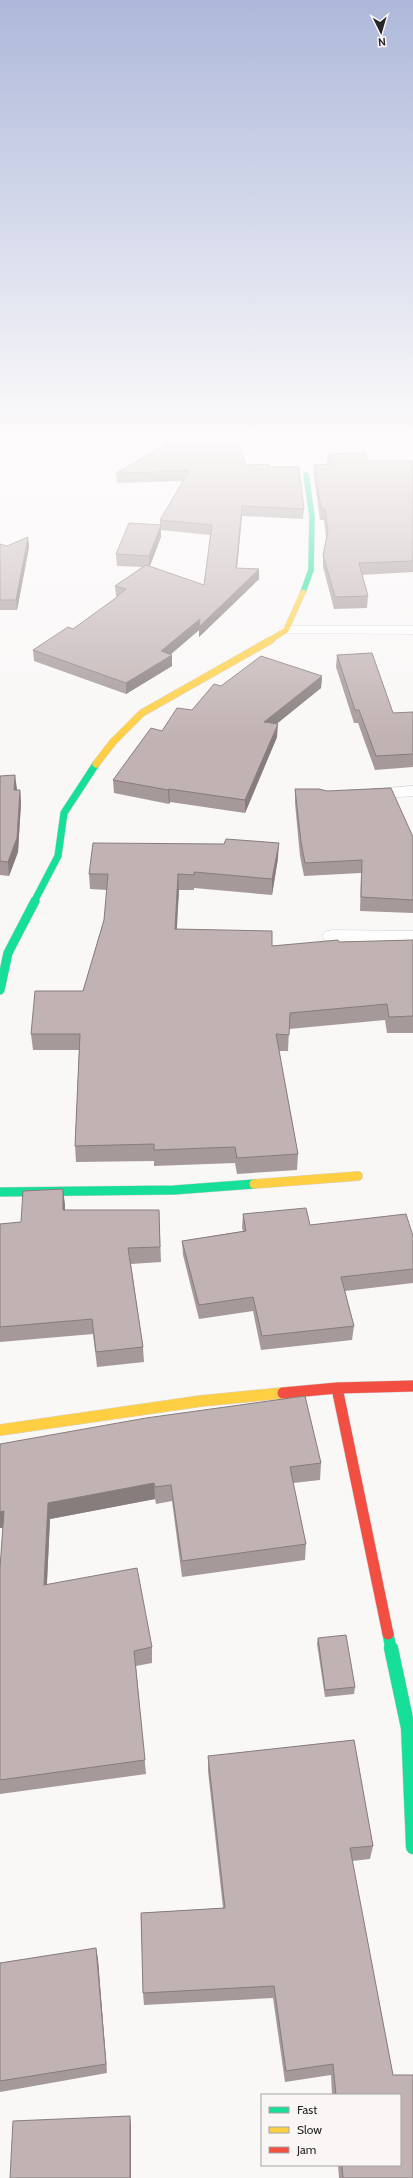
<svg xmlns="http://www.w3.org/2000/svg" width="413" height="2178" font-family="Cabin,sans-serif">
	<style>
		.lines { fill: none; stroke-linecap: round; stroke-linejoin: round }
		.street-casing { stroke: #d4d2d2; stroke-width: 1 }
		.fast-far4-casing { stroke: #d4d2d2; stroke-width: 6 }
		.fast-far3-casing { stroke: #d4d2d2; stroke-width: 8 }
		.fast-far2-casing { stroke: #d4d2d2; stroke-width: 10 }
		.fast-far1-casing { stroke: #d4d2d2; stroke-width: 12 }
		.fast-casing { stroke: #d4d2d2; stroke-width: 15 }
		.slow-far3-casing { stroke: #d4d2d2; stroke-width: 6 }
		.slow-far2-casing { stroke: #d4d2d2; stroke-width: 8 }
		.slow-far1-casing { stroke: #d4d2d2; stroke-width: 10 }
		.slow-casing { stroke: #d4d2d2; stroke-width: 12 }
		.jam-casing { stroke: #d4d2d2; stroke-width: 12 }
		.street { fill: #fefefe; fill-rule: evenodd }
		.fast-far4 { stroke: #16e098; stroke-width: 5.5 }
		.fast-far3 { stroke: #16e098; stroke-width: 7 }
		.fast-far2 { stroke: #16e098; stroke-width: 9 }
		.fast-far1 { stroke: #16e098; stroke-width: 11 }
		.fast { stroke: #16e098; stroke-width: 14 }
		.slow-far3 { stroke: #ffcf43; stroke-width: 5.5 }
		.slow-far2 { stroke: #ffcf43; stroke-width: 7 }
		.slow-far1 { stroke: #ffcf43; stroke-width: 9 }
		.slow { stroke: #ffcf43; stroke-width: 11 }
		.jam { stroke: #f24e42; stroke-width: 11 }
		.wall { fill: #a6999a; fill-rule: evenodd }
		.shaded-wall { fill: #877d7d }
		.building { fill: #c1b2b3; stroke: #877d7d }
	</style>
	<rect width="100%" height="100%" fill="#faf7f7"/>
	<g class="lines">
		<g class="street-casing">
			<path id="street" d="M286,626H413V634L281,633L279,630L281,627Z
				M413,786V796L364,800L358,799L355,795L358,791L364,790Z
				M332,930L413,931V943L332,942L325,940L322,936L325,932Z"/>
		</g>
		<g class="fast-far4-casing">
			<path id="fast-far4" d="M303,592L311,570L312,516L306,475"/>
		</g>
		<g class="fast-far3-casing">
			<path id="fast-far3" d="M34,902L58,856L64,813L96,764"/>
		</g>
		<g class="fast-far2-casing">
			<path id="fast-far2" d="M0,990L8,953L35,901
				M0,1192L174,1190L254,1184"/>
		</g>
		<g class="fast-far1-casing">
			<path id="fast-far1" d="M388,1634L391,1649"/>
		</g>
		<g class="fast-casing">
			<path id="fast" d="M391,1648L408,1728L413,1847"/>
		</g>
		<g class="slow-far3-casing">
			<path id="slow-far3" d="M269,641L286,630L303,592"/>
		</g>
		<g class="slow-far2-casing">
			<path id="slow-far2" d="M96,764L113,742L142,713L271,640"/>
		</g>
		<g class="slow-far1-casing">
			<path id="slow-far1" d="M254,1184L358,1176"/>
		</g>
		<g class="slow-casing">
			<path id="slow" d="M0,1430L201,1401L283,1393"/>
		</g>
		<g class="jam-casing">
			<path id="jam" d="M337,1388L388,1634
				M283,1393L337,1388L413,1386"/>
		</g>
		<use href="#street" class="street"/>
		<use href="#fast-far4" class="fast-far4"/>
		<use href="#fast-far3" class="fast-far3"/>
		<use href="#fast-far2" class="fast-far2"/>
		<use href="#fast-far1" class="fast-far1"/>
		<use href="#fast" class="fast"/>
		<use href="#slow-far3" class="slow-far3"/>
		<use href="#slow-far2" class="slow-far2"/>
		<use href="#slow-far1" class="slow-far1"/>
		<use href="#slow" class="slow"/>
		<use href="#jam" class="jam"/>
	</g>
	<path class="wall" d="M166,438L246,465L270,467L304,509L303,519L242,516L237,568L259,569V579L199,637V630L170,655H172V666L126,694L34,661L33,650L73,629L117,597L116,596L115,586L142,567L117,566L116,554L160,525V520L183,481L117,483L116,473L166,445ZM161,530L210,535L204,585L150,566L161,537Z
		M328,454L369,461H413V572L362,575L368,596L367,608L334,609L323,567V555L326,538L324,520H320L314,476V465L327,464Z
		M28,537L29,547L17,610H0V544L7,546Z
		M337,655L393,713L413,712V767L375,770L358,723H354L336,667Z
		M322,676L321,688L276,724L277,737L245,813L170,802L169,804L114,793L113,780L192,710L221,686Z
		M0,776L17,789V790H20L21,803L18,852L9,876L0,875Z
		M295,789L413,837V913L360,911L361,873L304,876L300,856L295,803Z
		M278,858L272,895L194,888V890H179L176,929L272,946L339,942L413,940V1033H387L385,1020L289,1029L288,1051H279L298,1154L297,1170L237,1174L235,1163L154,1166V1161L76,1162L75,1146L79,1050H33L31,1034L83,991L104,920L107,890L90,889L89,874Z
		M63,1189L65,1210H159L161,1262L131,1264L143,1347L144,1362L97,1367L93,1334L0,1342V1224L21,1222Z
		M243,1214L310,1225L413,1236V1283L345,1291L354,1326L352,1340L261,1350L253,1311L199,1319L183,1255L182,1241L243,1231L242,1228Z
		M0,1444L321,1463L320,1480L293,1483L306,1544L305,1560L182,1577L172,1501L156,1504L155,1499L50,1519L47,1584L152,1647V1663L136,1666L146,1774L0,1794V1568L3,1528H0Z
		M318,1638L355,1687L354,1694L325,1697L317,1644Z
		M354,1740L373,1846L370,1859L352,1861L393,2075H413V2178H339L338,2165H400V2095H332L331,2075L285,2082L273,1998L144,2005L143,1993L141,1913L223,1908L208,1771V1756Z
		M96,1948L98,1960L107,2073L0,2092V1963Z"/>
	<path class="shaded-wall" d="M242,506V516L236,578V568Z
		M161,525V537L149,568V556Z
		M28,537L29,547L17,610L16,600Z
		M259,569V579L199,637V630L164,660L172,655V666L126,694V683L161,651Z
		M322,676L321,688L263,735L264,722Z
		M278,724L277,737L245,813V800Z
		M15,775L17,789L15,803L14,790Z
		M169,789L170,802L169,804L168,790Z
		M20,790L21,803L18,852L9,876L8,862Z
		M279,843L278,858L272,895V879Z
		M178,874L179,890L176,945L175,929Z
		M63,1189L65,1205L64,1226L63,1210Z
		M154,1483L155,1499L50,1519L46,1601L44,1585L48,1503Z
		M4,1511L7,1527L0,1528V1512Z
		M96,1948L98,1960L107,2073L106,2064Z
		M130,2116L131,2126V2178H130Z"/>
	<path class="building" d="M237,436L246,465L268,464L270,467H299L304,509L242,506L236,568L259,569L199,627L200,619L161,651L172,655L126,683L33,650L68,627L73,629L113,600L126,589L115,586L146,565L204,585L212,525L160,520L189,471L116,473L167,444L166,438Z
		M365,452L369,461H413V561L359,563L368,596L335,597L323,555L328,531L325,509L321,508L314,465L332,464L328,454Z
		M129,523L161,525L149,556L116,554Z
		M28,537L16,600H0V544L7,546Z
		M372,653L393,713L413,712V754L376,756L359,710H355L337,655Z
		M261,656L322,676L264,722L278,724L245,800L169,789L168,790L113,780L151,728L162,731L177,708L192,710L214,684L221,686Z
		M15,775L14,790H20L17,838L8,862L0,861V776Z
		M391,788L413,837V900L361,897L362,860L305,863L301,842L295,789H319L327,791Z
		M226,839L279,843L272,879L194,872V875L178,874L175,929L272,931V946L338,940L339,942L413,940V1016L389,1017L387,1004L290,1013L289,1035L276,1034L298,1154L237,1158L235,1147L154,1150V1144L75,1146L80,1034H31L35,991H83L104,920L108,874H89L93,843L224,844Z
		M63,1189V1210H159L160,1247L128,1248L143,1347L96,1352L92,1319L0,1327V1224L21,1222L23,1191Z
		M306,1208L310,1225L406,1214L413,1236V1269L341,1277L354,1326L262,1336L253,1297L199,1305L182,1241L246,1231L243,1214Z
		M305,1396L321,1463L290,1467L306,1544L182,1561L171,1485L155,1487L154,1483L48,1503L44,1585L137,1568L152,1647L134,1651L145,1760L0,1780V1568L4,1511L0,1512V1444L146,1418Z
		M346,1635L355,1687L325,1690L318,1638Z
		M354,1740L373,1846L350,1848L393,2075H413V2178H343L342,2165H400V2095H336L333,2064L286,2071L274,1986L143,1993L141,1913L225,1908L208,1756Z
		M96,1948L106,2064L0,2081V1963Z
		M130,2116V2178H10L13,2121Z"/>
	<linearGradient id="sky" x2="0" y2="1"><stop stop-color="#adb8da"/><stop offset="0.59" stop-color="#fdfbfb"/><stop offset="1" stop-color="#fdfbfb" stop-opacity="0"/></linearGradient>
	<rect width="413" height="741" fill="url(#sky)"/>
	<rect x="261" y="2094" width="140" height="72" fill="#fbf6f6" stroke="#a6a3a3"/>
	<rect x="269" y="2107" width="20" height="6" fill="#16e098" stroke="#a6a3a3"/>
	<text x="297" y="2114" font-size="12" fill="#272626">Fast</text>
	<rect x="269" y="2127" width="20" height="6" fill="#ffcf43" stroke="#a6a3a3"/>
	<text x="297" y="2134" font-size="12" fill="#272626">Slow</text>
	<rect x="269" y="2147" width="20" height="6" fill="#f24e42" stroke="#a6a3a3"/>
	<text x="297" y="2154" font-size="12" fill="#272626">Jam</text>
	<g transform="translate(381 32) rotate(175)" stroke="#fbf6f6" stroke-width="3" paint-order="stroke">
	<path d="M0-3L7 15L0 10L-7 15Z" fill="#272626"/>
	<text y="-6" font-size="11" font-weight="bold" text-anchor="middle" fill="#272626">N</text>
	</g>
</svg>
